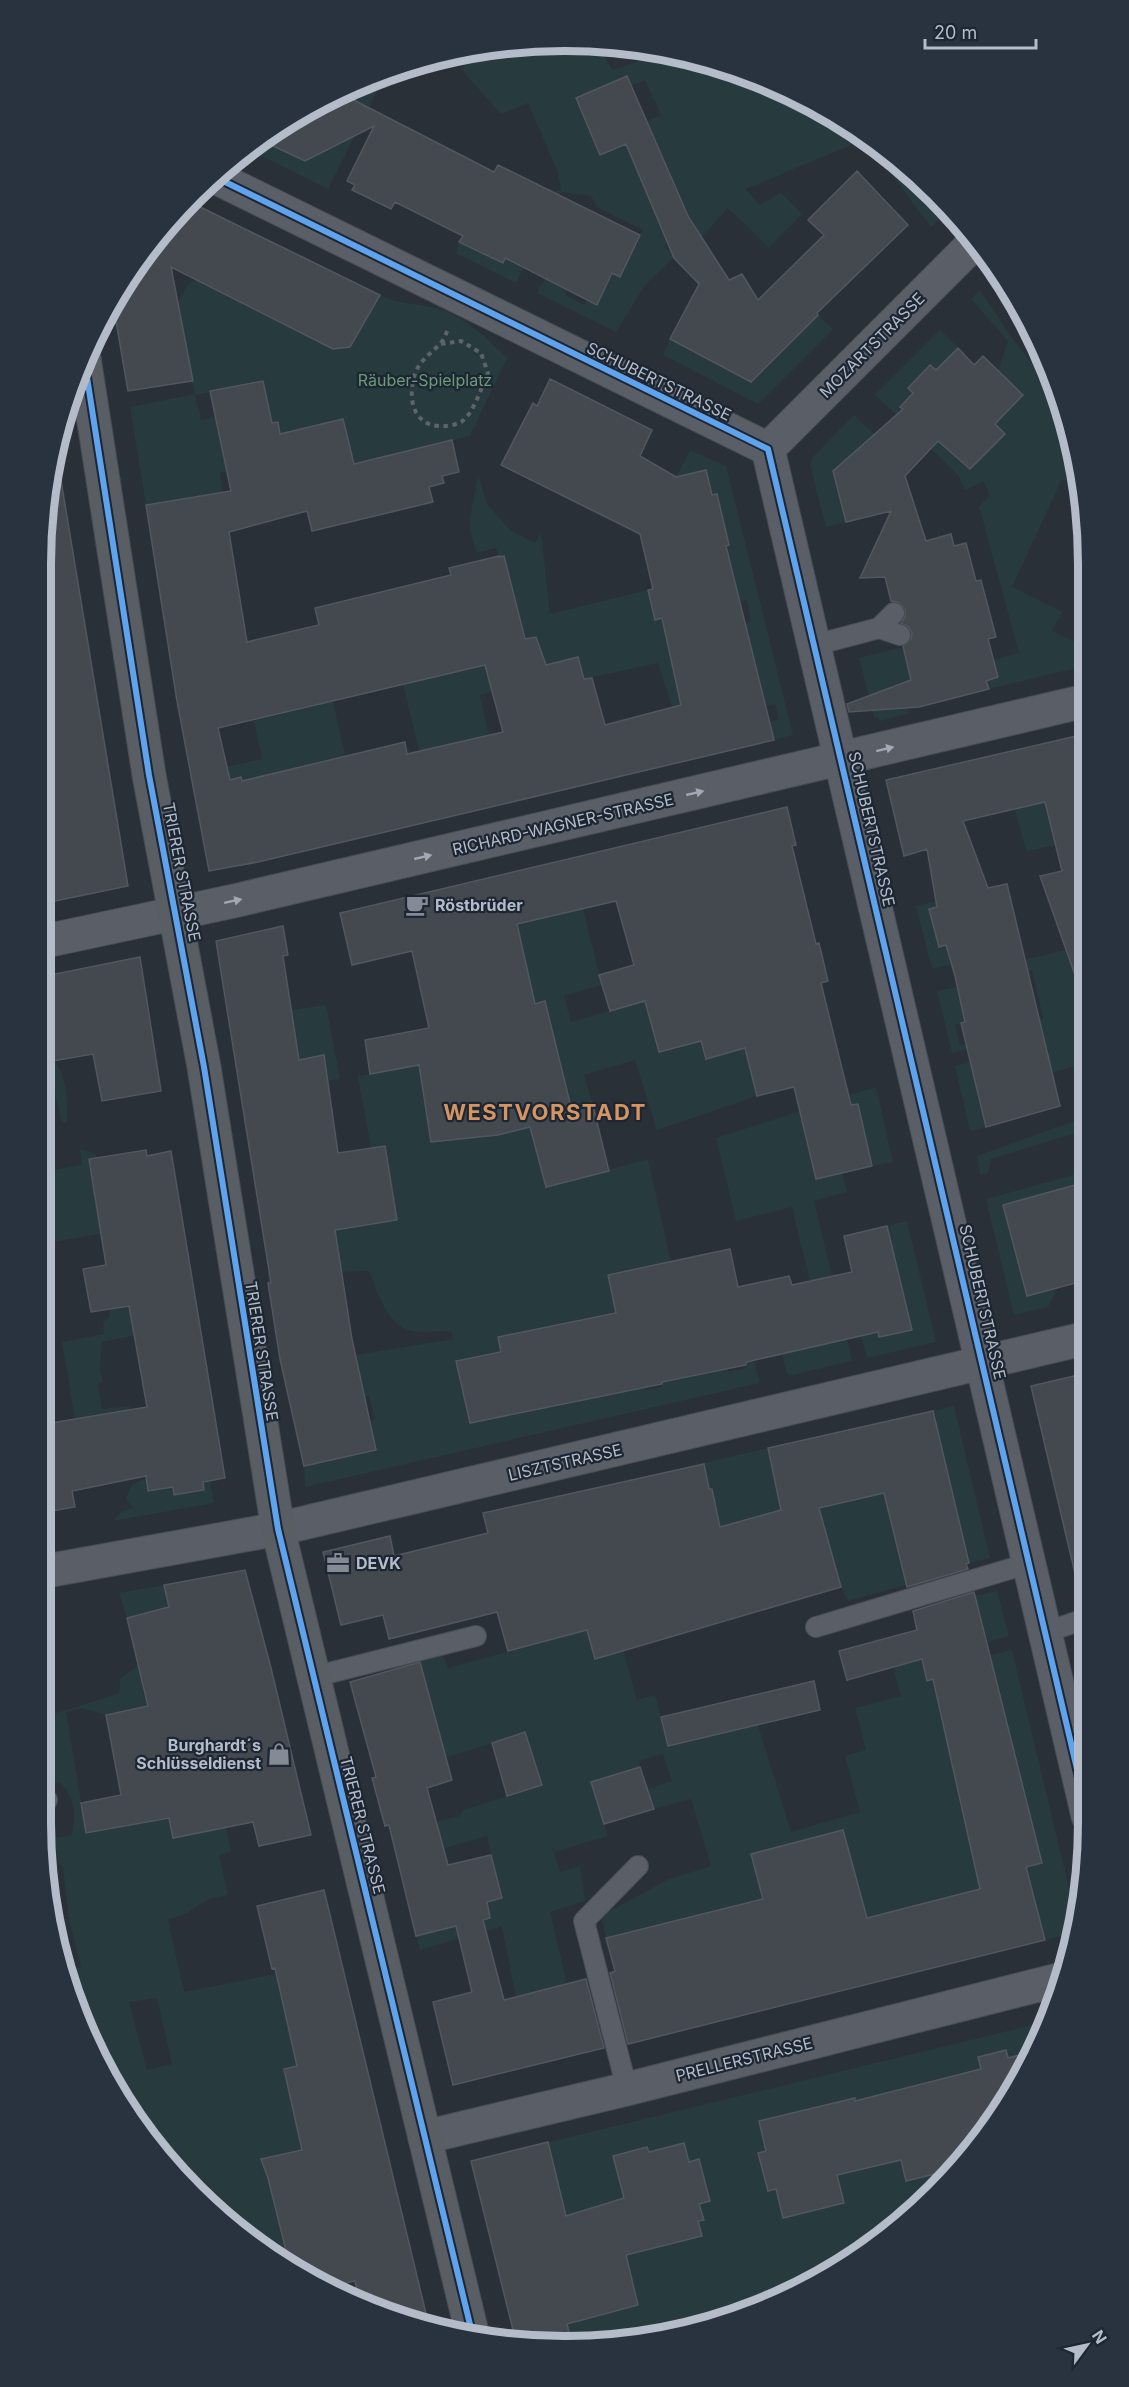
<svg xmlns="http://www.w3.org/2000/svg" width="1129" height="2387" font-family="Inter,sans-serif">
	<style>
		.green { fill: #273a3e; fill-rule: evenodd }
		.building { fill: #444950; stroke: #52575f; stroke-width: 1.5; fill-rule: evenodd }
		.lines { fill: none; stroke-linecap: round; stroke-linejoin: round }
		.lane-casing { stroke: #484c53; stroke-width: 22 }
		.street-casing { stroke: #484c53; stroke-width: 35 }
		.secondary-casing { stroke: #484c53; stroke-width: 35 }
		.path { stroke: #5d636a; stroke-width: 4; stroke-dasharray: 4.5 4.5; stroke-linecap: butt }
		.lane { stroke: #5a5e66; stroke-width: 20 }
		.street { stroke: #5a5e66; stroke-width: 33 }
		.secondary { stroke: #595d64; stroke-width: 33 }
		.cycleway-casing { stroke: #1d2633; stroke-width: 10 }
		.cycleway { stroke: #60a3ed; stroke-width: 6 }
		.oneway { fill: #a2a9b5 }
		.labels { text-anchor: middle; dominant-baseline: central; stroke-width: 4.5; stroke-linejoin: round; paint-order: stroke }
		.street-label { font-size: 16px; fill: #b4bcc9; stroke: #1d2633 }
		.park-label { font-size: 16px; fill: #6b9a76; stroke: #1d2633 }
		.poi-label { font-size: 16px; font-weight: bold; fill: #b4bcc9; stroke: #1d2633; text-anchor: start }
		.district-label { font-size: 22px; font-weight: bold; letter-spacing: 1.5px; fill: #d59563; stroke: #1d2633 }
		.rim { fill: none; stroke: #b4bcc9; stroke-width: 8 }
	</style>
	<rect width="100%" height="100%" fill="#2a3038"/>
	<path class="green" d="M565,41L596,44L613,70L667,51L765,81L865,139L746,189L760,205L781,193L802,214L769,248L728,208L702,237L689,215L664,246L674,257L645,285L616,332L537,293L545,279L567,290L565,295L584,305L587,300L597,305L612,273L620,276L643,230L597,207L591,196L561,192L516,283L456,253L459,242L503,263L546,189L561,191L558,172L528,103L501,114L461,69L486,48ZM617,80L621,90L645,80L661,115L635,127L652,133L673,181L646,192L626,144L600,155L576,98Z
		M371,78L379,87L328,189L248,149L260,140L305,161L319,154L352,87Z
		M889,154L947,212L931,227L879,158Z
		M197,280L333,349L350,347L380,295C399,305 419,303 439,309C466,318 487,338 507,358L470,436L355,464L343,419L281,437L278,422L272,423L263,381L195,395L201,420L215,417L222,449L249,467L220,473L223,493L146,505L130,407L195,394L173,310L189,283Z
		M980,290L1014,341L1057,394L1082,490L1062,479L1012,587L1062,612L1052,631L1084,646L1085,666L989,689L986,681L998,677L993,660L1019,653L979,506L990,496L984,481L965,490L958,475L875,395L940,330L958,348L936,370L930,365L908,387L913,393L901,407L970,469L1005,434L995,424L1023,395L998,371L1008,341L971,299Z
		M818,315L833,329L758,404L663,355L670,339L751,382Z
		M854,415L874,434L833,471L846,522L826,527L810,465L813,457Z
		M690,450L726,466L793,735L774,740L769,722L779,719L775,704L765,706L697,758L689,760L658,663L584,679L577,657L546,665L536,637L521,640L520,621L504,557H499L496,548L476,553L469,523L478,475L487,504L511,531L535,543L541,531L550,614L648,590L655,619L662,618L670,654L751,621L747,600L739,601L726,546L729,545L717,494L712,495L706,471L676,477Z
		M903,647L911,680L896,698L907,708L909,713L881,721L874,716L859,658Z
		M482,650L492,692L480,695L504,802L423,767L403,684Z
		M333,701L362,837L354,838L335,759L270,774L282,823L197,808L189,775L262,759L254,721Z
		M1085,784L1071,842L1027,851L1012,801Z
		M936,901L937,907L929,909L939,947L947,945L951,964L932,969L916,906Z
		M583,909L602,985L564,996L571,1022L645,1001L659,1052L701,1041L706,1059L734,1051L741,1029L757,1096L657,1130L635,1060L584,1075L592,1102L571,1107L546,1003L484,1017L513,1131L530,1127L546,1187L648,1159L679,1299L653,1304L645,1267L608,1275L645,1390L662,1387V1382L727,1367L728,1372L747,1368L746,1362L754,1360L760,1383L305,1487L304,1466L376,1450L369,1421L375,1419L369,1396L364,1397L282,1367L453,1339L451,1331C439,1331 424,1333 412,1331C387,1326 377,1291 369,1271L341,1272L268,1283V1265L264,1241L371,1148L358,1076L419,1065L529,979L517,923ZM592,1318L607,1395L469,1422L457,1361L501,1352L536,1329Z
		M1066,950L1086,1005V1063L1052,1073L1032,1021L1043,1018L1032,970L1021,972L1018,961Z
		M957,987L965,1022L955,1025L960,1045L970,1043L971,1048L952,1053L937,991Z
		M326,1005L340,1079L241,1095L285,1011Z
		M52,1058C67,1073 68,1102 67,1122L62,1123L48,1062L52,1061Z
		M975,1061L978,1095L986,1127L970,1131L955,1066Z
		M876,1087L893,1162L872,1166L858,1104L842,1173L847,1192L814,1201L832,1276L810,1281L792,1207L736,1221L716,1138Z
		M1086,1117V1130L991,1159L988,1173L980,1175L977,1156Z
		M1086,1132V1182L1003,1205L1027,1295L1058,1287L1048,1307L1014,1315L986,1199L1084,1172L1081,1160Z
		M80,1149L96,1154L110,1232L53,1242L41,1238V1172L82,1165Z
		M907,1221L936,1342L867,1358L861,1335L878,1331L880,1337L912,1330L887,1226Z
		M146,1303L151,1332L102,1342L100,1366L103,1382L98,1384L102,1409L129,1406L130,1410L75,1419L62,1342L104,1334L103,1323L110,1315L109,1309Z
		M847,1339L852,1361L788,1376L782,1354Z
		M954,1406L990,1558L969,1563L933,1411Z
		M858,1428L888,1476L887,1505L907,1585L848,1601L841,1587L825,1530L745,1553L652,1537L718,1515L712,1489H709L704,1468L699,1464L768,1448L781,1508H817L840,1503L824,1435Z
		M146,1478L148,1491L173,1487L175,1495L204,1491L203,1482L210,1481L214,1503L113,1521L121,1512L133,1508L126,1499L132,1485Z
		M164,1585L169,1607L127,1618L119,1593Z
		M997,1591L1009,1636L988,1642L975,1596Z
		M587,1630L623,1650L637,1700L655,1695L669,1747L758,1725L791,1832L860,1812L845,1756L866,1750L855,1708L901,1696L893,1667L922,1660L927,1680L933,1679L967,1835L993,1829L983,1889L880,1914L871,1937L842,1830L751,1854L763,1899L702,1915L655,1935L652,1926L606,1938L601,1916L669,1879L711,1866L691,1799L654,1809L647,1789L672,1781L663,1754L639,1761L640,1767L591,1782L608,1836L554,1852L560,1872L580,1866L585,1901L550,1912L567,1984L516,1997L502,1926L420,1950L416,1936L490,1918L487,1902L502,1898L487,1836L397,1862L390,1833L460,1816L463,1810L542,1785L525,1733L441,1759L420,1662L443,1655L448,1668Z
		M1012,1650L1078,1926L1076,1933L1045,1940L1026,1867L1042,1862L990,1655Z
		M180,1655L164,1703L106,1715L83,1708L66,1712L86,1832L169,1818L174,1838L226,1827L231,1852L219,1855L228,1895L209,1899L187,1913L168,1920L184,1992L276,1974L297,2066L284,2069L314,2153L301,2150L261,2160L268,2178L286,2255L273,2258L149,2142L68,1991L65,1971L81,1967L69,1920L63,1867L59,1864L54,1838L72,1835C76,1812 75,1799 60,1782L41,1784V1717C67,1711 91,1701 118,1694L121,1678L138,1665ZM157,1998L172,2064L147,2070L129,2002Z
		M1049,2021L958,2168L884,2238L797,2292L633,2342L515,2338L471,2161Z"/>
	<path class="building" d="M627,76L688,216L729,280L742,274L758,300L824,235L808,220L857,171L908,225L817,313L818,315L751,382L670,339L699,284L674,258L626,144L600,155L576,98Z
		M340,93L494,172L498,165L640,235L620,277L612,273L597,305L505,258L503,263L459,242L463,236L395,202L391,209L352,190L355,185L347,181L374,126L305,161L260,140L274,129Z
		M188,201L380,295L350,347L333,349L171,267L193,381L128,391L113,304L129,273Z
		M958,348L974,365L983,356L1023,395L995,424L1005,434L970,469L938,441L905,476L926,541L951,534L954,546L966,543L976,581L981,580L996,637L988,639L998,677L986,681L989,689L919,707L849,712L847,704L911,680L903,646L911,639L912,633L909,627L901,623L905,617V609L898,602L891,601L885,577L860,578L891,511L846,522L833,471L903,409L900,407L913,393L908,388L930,365L936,370Z
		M550,379L652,430L640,456L676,477L706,470L712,495L717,494L729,545L726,546L774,740L258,862L209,871L177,701L146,505L231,491L210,391L263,381L272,423L278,422L280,434L343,419L354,464L452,440L459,472L442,476L444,483L429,487L433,502L312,531L307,511L229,532L247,642L319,625L315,608L451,575L449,568L499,556V557L504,556L525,639L536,637L546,665L578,657L584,679L592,678L605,725L681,705L662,618L655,620L648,590L653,589L640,534L501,465L533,403L537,406ZM485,665L503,732L407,754L405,742L242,781L241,777L230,780L218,728Z
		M50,468H59L128,886L40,904V760L46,759L40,726V564Z
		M1085,734L1086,991L1081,992L1040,876L1062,871L1045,802L963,821L988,888L1007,884L1060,1106L986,1127L961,1023L965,1022L955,976L946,945L939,947L929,909L937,907L927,849L904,856L886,780Z
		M787,807L796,845L792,846L816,944L819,943L828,981L821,983L851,1105L858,1104L872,1166L816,1179L794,1087L757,1096L745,1048L706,1059L701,1041L659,1052L645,1001L610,1011L599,975L634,965L616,901L517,924L535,1004L545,1001L571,1107L592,1102L609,1171L546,1187L530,1127L498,1135L431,1142L419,1065L370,1074L365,1040L429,1028L412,951L352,965L340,913Z
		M283,926L288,955L283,956L299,1060L324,1055L338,1153L385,1146L397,1220L335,1230L352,1339L376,1450L304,1466L280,1359L268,1283H271L216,941Z
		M140,957L161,1091L102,1101L93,1054L40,1063V977Z
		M146,1150L147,1156L171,1151L225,1478L203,1482L204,1490L174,1495L173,1487L148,1491L146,1476L72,1491L75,1507L40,1513V1425L147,1407L129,1306L91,1312L83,1269L106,1265L89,1159Z
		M1086,1182L1087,1280L1027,1296L1003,1205Z
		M887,1226L912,1330L879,1337L878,1332L746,1362V1365L662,1382V1384L470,1423L456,1361L501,1352L498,1337L616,1313L608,1275L730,1249L738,1287L789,1276L792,1285L852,1272L844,1236Z
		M1087,1373L1088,1577L1076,1578L1031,1386Z
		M933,1411L969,1563L966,1564L968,1569L907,1587L884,1493L819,1508L841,1587L595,1659L587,1630L508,1651L497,1612L389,1639L383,1615L341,1625L323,1552L390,1536L394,1556L488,1533L483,1513L704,1464L709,1489H712L720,1527L781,1510L768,1448Z
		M245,1570L271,1668L311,1835L259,1846L253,1822L173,1838L169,1818L86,1833L81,1803L121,1795L106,1715L148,1706L127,1618L169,1607L164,1585Z
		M974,1592L1042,1863L1026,1867L1045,1940L628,2044L610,1973L615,1971L606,1938L763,1899L751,1854L843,1830L867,1918L980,1889L933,1679L927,1681L922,1659L847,1680L839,1651L917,1630L913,1611Z
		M420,1662L452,1780L427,1788L448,1865L491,1855L502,1898L487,1902L490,1918L483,1920L504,2000L586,1979L604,2048L453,2085L433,2002L472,1992L456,1926L416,1936L389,1825L385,1826L372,1778L376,1777L350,1682Z
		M814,1681L820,1710L668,1746L661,1717Z
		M525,1732L542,1785L507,1796L492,1743Z
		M640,1767L654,1809L604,1824L591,1782Z
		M324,1890L409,2243L429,2326L360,2305L355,2281L327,2287L290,2267L268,2178L261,2159L302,2150L284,2069L297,2066L275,1968L272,1969L257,1906Z
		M1006,2050L1008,2058L1031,2052L958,2168L938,2187L935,2174L906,2181L901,2160L837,2175L844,2203L783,2218L776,2189L768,2191L758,2153L766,2151L759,2121L855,2098V2101L981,2069L978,2057Z
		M548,2142L566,2216L624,2198L613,2156L647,2147L649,2152L684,2143L689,2162L699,2159L710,2201L699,2204L704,2220L698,2221L702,2236L626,2255L638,2305L567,2324L571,2340L515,2338L471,2161Z"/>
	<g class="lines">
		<g class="lane-casing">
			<path id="lane" d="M879,628L900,635
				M815,645L879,628L894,613
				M816,1627L1030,1563
				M1046,1632L1088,1618
				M313,1677L476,1636
				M41,1801L47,1800
				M627,2089L584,1921L638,1866"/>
		</g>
		<g class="street-casing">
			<path id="street" d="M215,177L768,449L1088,1816
				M768,449L976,241
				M41,942L234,901L1085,701
				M41,1572L278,1529L1087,1338
				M425,2137L627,2089L1062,1979"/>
		</g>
		<g class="secondary-casing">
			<path id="secondary" d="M84,358L149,775L204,1067L278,1529L473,2337"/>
		</g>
		<path class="path" d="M441,344L461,341L481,353L488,373C482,386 473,415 461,422C455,425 445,427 438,426C413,424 408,398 414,377C418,362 429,355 439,345C443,341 446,334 448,329"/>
		<use href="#lane" class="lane"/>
		<use href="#street" class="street"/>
		<use href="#secondary" class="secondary"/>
		<g class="cycleway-casing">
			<path id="cycleway" d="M215,177L768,449L1088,1816
				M84,358L149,775L204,1067L278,1529L473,2337"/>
		</g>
		<use href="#cycleway" class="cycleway"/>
	</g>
	<defs><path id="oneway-solid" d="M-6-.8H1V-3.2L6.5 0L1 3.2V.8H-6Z" transform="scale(1.5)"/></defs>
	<g class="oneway">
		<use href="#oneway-solid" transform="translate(885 749) rotate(-14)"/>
		<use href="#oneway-solid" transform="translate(695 793) rotate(-13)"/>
		<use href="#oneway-solid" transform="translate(423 857) rotate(-13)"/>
		<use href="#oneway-solid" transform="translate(233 901) rotate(-12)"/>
	</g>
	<defs>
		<g id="cafe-bare" transform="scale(1.8)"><path d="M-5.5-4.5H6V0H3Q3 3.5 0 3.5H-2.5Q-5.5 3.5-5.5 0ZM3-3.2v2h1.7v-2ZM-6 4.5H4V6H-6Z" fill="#848b96" stroke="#1d2633" stroke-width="2.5" paint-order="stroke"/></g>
		<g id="office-bare" transform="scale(1.8)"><path d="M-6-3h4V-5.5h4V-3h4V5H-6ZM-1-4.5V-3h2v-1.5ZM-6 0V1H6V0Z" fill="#848b96" stroke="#1d2633" stroke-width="2.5" paint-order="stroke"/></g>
		<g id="shop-bare" transform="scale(1.8)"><path d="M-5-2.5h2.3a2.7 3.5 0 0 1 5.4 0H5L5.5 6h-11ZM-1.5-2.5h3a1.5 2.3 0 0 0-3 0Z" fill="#848b96" stroke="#1d2633" stroke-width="2.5" paint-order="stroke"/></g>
	</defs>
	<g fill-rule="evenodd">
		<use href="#cafe-bare" x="417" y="905"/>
		<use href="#office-bare" x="338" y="1563"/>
		<use href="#shop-bare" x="279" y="1754"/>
	</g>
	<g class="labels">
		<g class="street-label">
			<text transform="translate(872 345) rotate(-45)">MOZARTSTRASSE</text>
			<text transform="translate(659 381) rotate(26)">SCHUBERTSTRASSE</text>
			<text transform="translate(563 824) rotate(-13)">RICHARD-WAGNER-STRASSE</text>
			<text transform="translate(872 829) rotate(77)">SCHUBERTSTRASSE</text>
			<text transform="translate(182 872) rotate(79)">TRIERER STRASSE</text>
			<text transform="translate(983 1302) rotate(77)">SCHUBERTSTRASSE</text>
			<text transform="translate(262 1351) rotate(81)">TRIERER STRASSE</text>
			<text transform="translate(565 1462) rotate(-13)">LISZTSTRASSE</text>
			<text transform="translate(363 1825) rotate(76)">TRIERER STRASSE</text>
			<text transform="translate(744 2059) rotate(-14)">PRELLERSTRASSE</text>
		</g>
		<g class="park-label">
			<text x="425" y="380">Räuber-Spielplatz</text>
		</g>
		<g class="poi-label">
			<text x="435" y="905">Röstbrüder</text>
			<text x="356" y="1563">DEVK</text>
			<text x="261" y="1745" text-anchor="end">Burghardt´s<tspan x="261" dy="18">Schlüsseldienst</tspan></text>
		</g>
		<g class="district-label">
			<text x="545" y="1112">WESTVORSTADT</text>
		</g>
	</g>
	<path d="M0 0H1129V2387H0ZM564 51H565A513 513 0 0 1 1078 564V1823A513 513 0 0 1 565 2336H564A513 513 0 0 1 51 1823V564A513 513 0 0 1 564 51Z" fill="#29323f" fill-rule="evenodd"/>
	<path class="rim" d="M564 51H565A513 513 0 0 1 1078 564V1823A513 513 0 0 1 565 2336H564A513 513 0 0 1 51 1823V564A513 513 0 0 1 564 51Z"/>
	<g transform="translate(1087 2345) rotate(57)" stroke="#1d2633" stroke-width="4.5" paint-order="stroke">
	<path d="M0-4.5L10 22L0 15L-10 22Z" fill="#b4bcc9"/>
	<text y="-9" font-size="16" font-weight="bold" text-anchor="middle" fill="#b4bcc9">N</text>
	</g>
	<path d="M925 39v9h111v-9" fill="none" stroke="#b4bcc9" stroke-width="3"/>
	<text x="934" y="39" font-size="18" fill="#b4bcc9" stroke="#1d2633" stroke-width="4.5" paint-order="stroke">20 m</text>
</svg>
